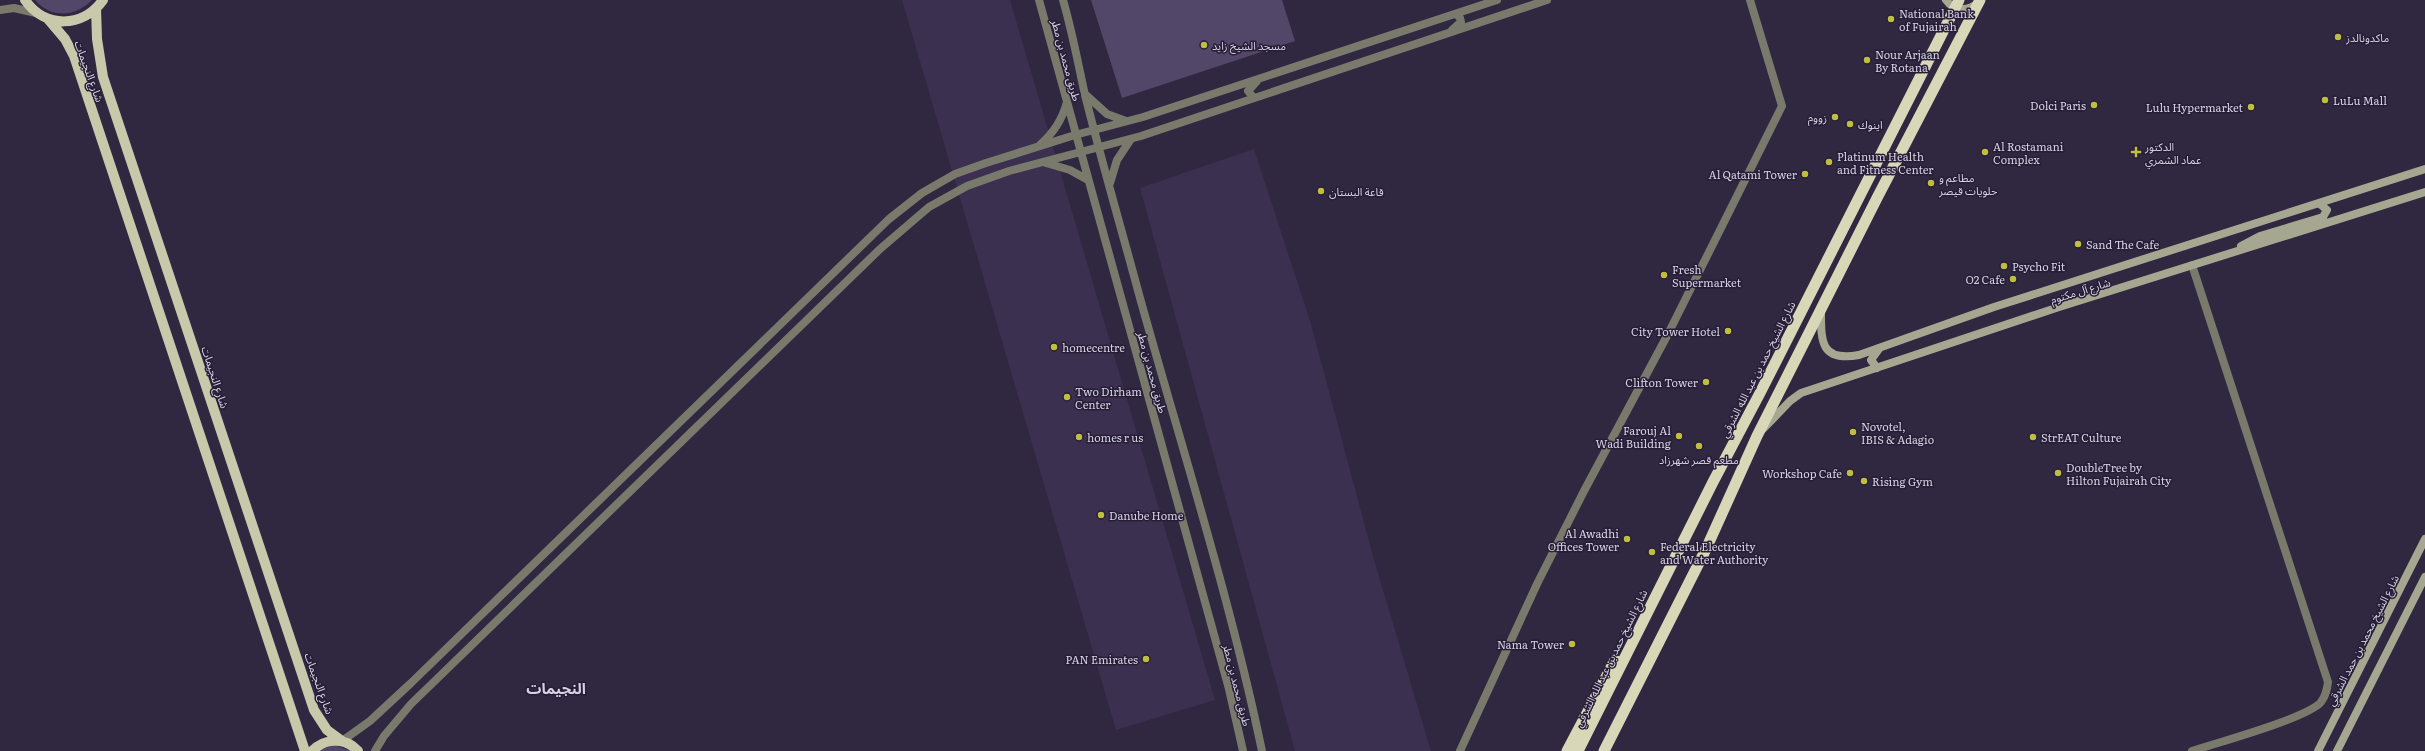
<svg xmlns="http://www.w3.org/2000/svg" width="2425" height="751" font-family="Literata,'Noto Sans Arabic',serif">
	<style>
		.built { fill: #3b3050 }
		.green { fill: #524669 }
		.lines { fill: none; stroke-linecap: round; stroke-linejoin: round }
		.minor { stroke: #7a7a6c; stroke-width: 8 }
		.tertiary { stroke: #7a7a6c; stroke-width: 8 }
		.secondary { stroke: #a6a790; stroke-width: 8 }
		.primary { stroke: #c8c9ab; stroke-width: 10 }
		.trunk { stroke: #d8d8b8; stroke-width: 11 }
		.poi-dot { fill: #c0be41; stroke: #261d36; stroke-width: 1.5 }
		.labels { text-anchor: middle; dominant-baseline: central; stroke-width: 3; stroke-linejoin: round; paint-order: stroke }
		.poi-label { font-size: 11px; fill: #d7d2e3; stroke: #261d36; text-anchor: start }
		.street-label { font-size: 11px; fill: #d7d2e3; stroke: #261d36 }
		.district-label { font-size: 15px; font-weight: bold; fill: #d7d2e3; stroke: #261d36 }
	</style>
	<rect width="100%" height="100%" fill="#302741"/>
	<path class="built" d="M902,0H1010L1215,700L1116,730Z
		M1254,149L1311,324L1374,560L1431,751H1295L1140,188Z"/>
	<path class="green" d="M35,0H92C76,17 51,19 35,0Z
		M1091,0H1282L1295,41L1122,98Z
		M334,745L351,751H318Z"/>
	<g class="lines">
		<path class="minor" d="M0,10L14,8L36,13
			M1460,751L1537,584L1584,491L1668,334L1782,106L1750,0
			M2192,751C2216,743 2308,718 2321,702C2326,696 2327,689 2328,682L2192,265"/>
		<path class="tertiary" d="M1039,0L1229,689L1243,751
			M1063,0C1072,31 1078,63 1085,95C1102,163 1122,231 1140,298C1182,449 1230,598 1262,751
			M1452,30L1461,22L1460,18L1456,14
			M1086,95L1107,114L1126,121
			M1254,98L1248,91L1257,81
			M1040,145C1054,132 1062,120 1067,102
			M1046,163L1070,170L1088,180
			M1110,183L1117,160L1131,139
			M342,741L370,721L411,683L889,219L922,193L955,174L986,163L1075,135L1143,117L1497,0
			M375,751L384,736L411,704L880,249L929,207L967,186L1009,171L1141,136L1547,0"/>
		<path class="secondary" d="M1946,0C1954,11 1967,12 1978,3
			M2241,246L2260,236L2323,217L2327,210L2320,204
			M1821,310C1821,341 1820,362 1859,355L1994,307L2425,169
			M1877,368L1871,360L1879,349
			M1763,429L1790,401L1801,393L2056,308L2425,192
			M2318,751L2425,539
			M2337,751L2425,577"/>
		<path class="primary" d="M25,0C45,29 83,28 103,0
			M96,8L97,39L103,77L314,710L327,730L342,741
			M48,19L65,39L74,56L305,751
			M312,751C325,738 345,737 358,751"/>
		<path class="trunk" d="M1567,751L1615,660
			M1578,751L1713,482L1760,393L1959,0
			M1604,751L1706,549L1757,436L1877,198L1980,0"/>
	</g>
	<g class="poi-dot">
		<circle cx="1891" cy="19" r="4"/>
		<circle cx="2338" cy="37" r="4"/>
		<circle cx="1204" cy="45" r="4"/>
		<circle cx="1867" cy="60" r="4"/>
		<circle cx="2325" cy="100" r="4"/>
		<circle cx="2094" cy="105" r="4"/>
		<circle cx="2251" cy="107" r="4"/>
		<circle cx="1835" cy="117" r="4"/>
		<circle cx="1850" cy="124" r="4"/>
		<circle cx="1985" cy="152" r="4"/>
		<path d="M2134 146h4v4h4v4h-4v4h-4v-4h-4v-4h4z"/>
		<circle cx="1829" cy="162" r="4"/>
		<circle cx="1805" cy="174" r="4"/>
		<circle cx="1931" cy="183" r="4"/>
		<circle cx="1321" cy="191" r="4"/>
		<circle cx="2078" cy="244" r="4"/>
		<circle cx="2004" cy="266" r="4"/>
		<circle cx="1664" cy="275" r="4"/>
		<circle cx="2013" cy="279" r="4"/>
		<circle cx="1728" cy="331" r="4"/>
		<circle cx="1054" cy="347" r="4"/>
		<circle cx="1706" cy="382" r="4"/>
		<circle cx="1067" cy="397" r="4"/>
		<circle cx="1853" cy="432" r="4"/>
		<circle cx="1679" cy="436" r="4"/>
		<circle cx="1079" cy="437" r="4"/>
		<circle cx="2033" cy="437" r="4"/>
		<circle cx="1699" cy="446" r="4"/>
		<circle cx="1850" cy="473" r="4"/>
		<circle cx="2058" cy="473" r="4"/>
		<circle cx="1864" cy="481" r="4"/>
		<circle cx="1101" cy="515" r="4"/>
		<circle cx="1627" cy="539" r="4"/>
		<circle cx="1652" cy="552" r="4"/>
		<circle cx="1572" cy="644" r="4"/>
		<circle cx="1146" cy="659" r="4"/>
	</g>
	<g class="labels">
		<g class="poi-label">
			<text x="1899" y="13">National Bank<tspan x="1899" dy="13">of Fujairah</tspan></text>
			<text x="2346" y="37">ماكدونالدز</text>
			<text x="1212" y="45">مسجد الشيخ زايد</text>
			<text x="1875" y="54">Nour Arjaan<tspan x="1875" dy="13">By Rotana</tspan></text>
			<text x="2333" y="100">LuLu Mall</text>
			<text x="2086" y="105" text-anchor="end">Dolci Paris</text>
			<text x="2243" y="107" text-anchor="end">Lulu Hypermarket</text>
			<text x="1827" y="117" text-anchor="end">زووم</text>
			<text x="1858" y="124">اينوك</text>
			<text x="1993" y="146">Al Rostamani<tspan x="1993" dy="13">Complex</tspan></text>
			<text x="2145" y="146">الدكتور<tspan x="2145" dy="13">عماد الشمري</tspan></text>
			<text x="1837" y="156">Platinum Health<tspan x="1837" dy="13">and Fitness Center</tspan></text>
			<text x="1797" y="174" text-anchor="end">Al Qatami Tower</text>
			<text x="1939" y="177">مطاعم و<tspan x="1939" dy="13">حلويات قيصر</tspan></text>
			<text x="1329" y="191">قاعة البستان</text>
			<text x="2086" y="244">Sand The Cafe</text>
			<text x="2012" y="266">Psycho Fit</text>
			<text x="1672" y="269">Fresh<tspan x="1672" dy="13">Supermarket</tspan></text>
			<text x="2005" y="279" text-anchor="end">O2 Cafe</text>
			<text x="1720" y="331" text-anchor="end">City Tower Hotel</text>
			<text x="1062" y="347">homecentre</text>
			<text x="1698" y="382" text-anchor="end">Clifton Tower</text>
			<text x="1075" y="391">Two Dirham<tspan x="1075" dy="13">Center</tspan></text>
			<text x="1861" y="426">Novotel,<tspan x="1861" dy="13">IBIS &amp; Adagio</tspan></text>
			<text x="1671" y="430" text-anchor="end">Farouj Al<tspan x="1671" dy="13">Wadi Building</tspan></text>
			<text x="1087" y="437">homes r us</text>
			<text x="2041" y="437">StrEAT Culture</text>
			<text x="1699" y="459" text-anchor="middle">مطعم قصر شهرزاد</text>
			<text x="2066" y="467">DoubleTree by<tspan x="2066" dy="13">Hilton Fujairah City</tspan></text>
			<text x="1842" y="473" text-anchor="end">Workshop Cafe</text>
			<text x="1872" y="481">Rising Gym</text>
			<text x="1109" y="515">Danube Home</text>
			<text x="1619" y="533" text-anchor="end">Al Awadhi<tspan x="1619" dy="13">Offices Tower</tspan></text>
			<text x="1660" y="546">Federal Electricity<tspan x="1660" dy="13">and Water Authority</tspan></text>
			<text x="1564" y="644" text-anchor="end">Nama Tower</text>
			<text x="1138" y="659" text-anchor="end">PAN Emirates</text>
		</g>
		<g class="street-label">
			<text transform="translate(1067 60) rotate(75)">طريق محمد بن مطر</text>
			<text transform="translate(90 71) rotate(70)">شارع النجيمات</text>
			<text transform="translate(2080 290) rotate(-17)">شارع آل مكتوم</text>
			<text transform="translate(1757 369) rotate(-63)">شارع الشيخ حمد بن عبد الله الشرقي</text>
			<text transform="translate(1153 372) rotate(75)">طريق محمد بن مطر</text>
			<text transform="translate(216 377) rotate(72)">شارع النجيمات</text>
			<text transform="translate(2362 640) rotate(-63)">شارع الشيخ محمد بن حمد الشرقي</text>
			<text transform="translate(1610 658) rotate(-64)">شارع الشيخ حمد بن عبد الله الشرقي</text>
			<text transform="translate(320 683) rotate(70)">شارع النجيمات</text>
			<text transform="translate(1238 685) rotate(76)">طريق محمد بن مطر</text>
		</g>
		<g class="district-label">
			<text x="556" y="687">النجيمات</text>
		</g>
	</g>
</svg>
